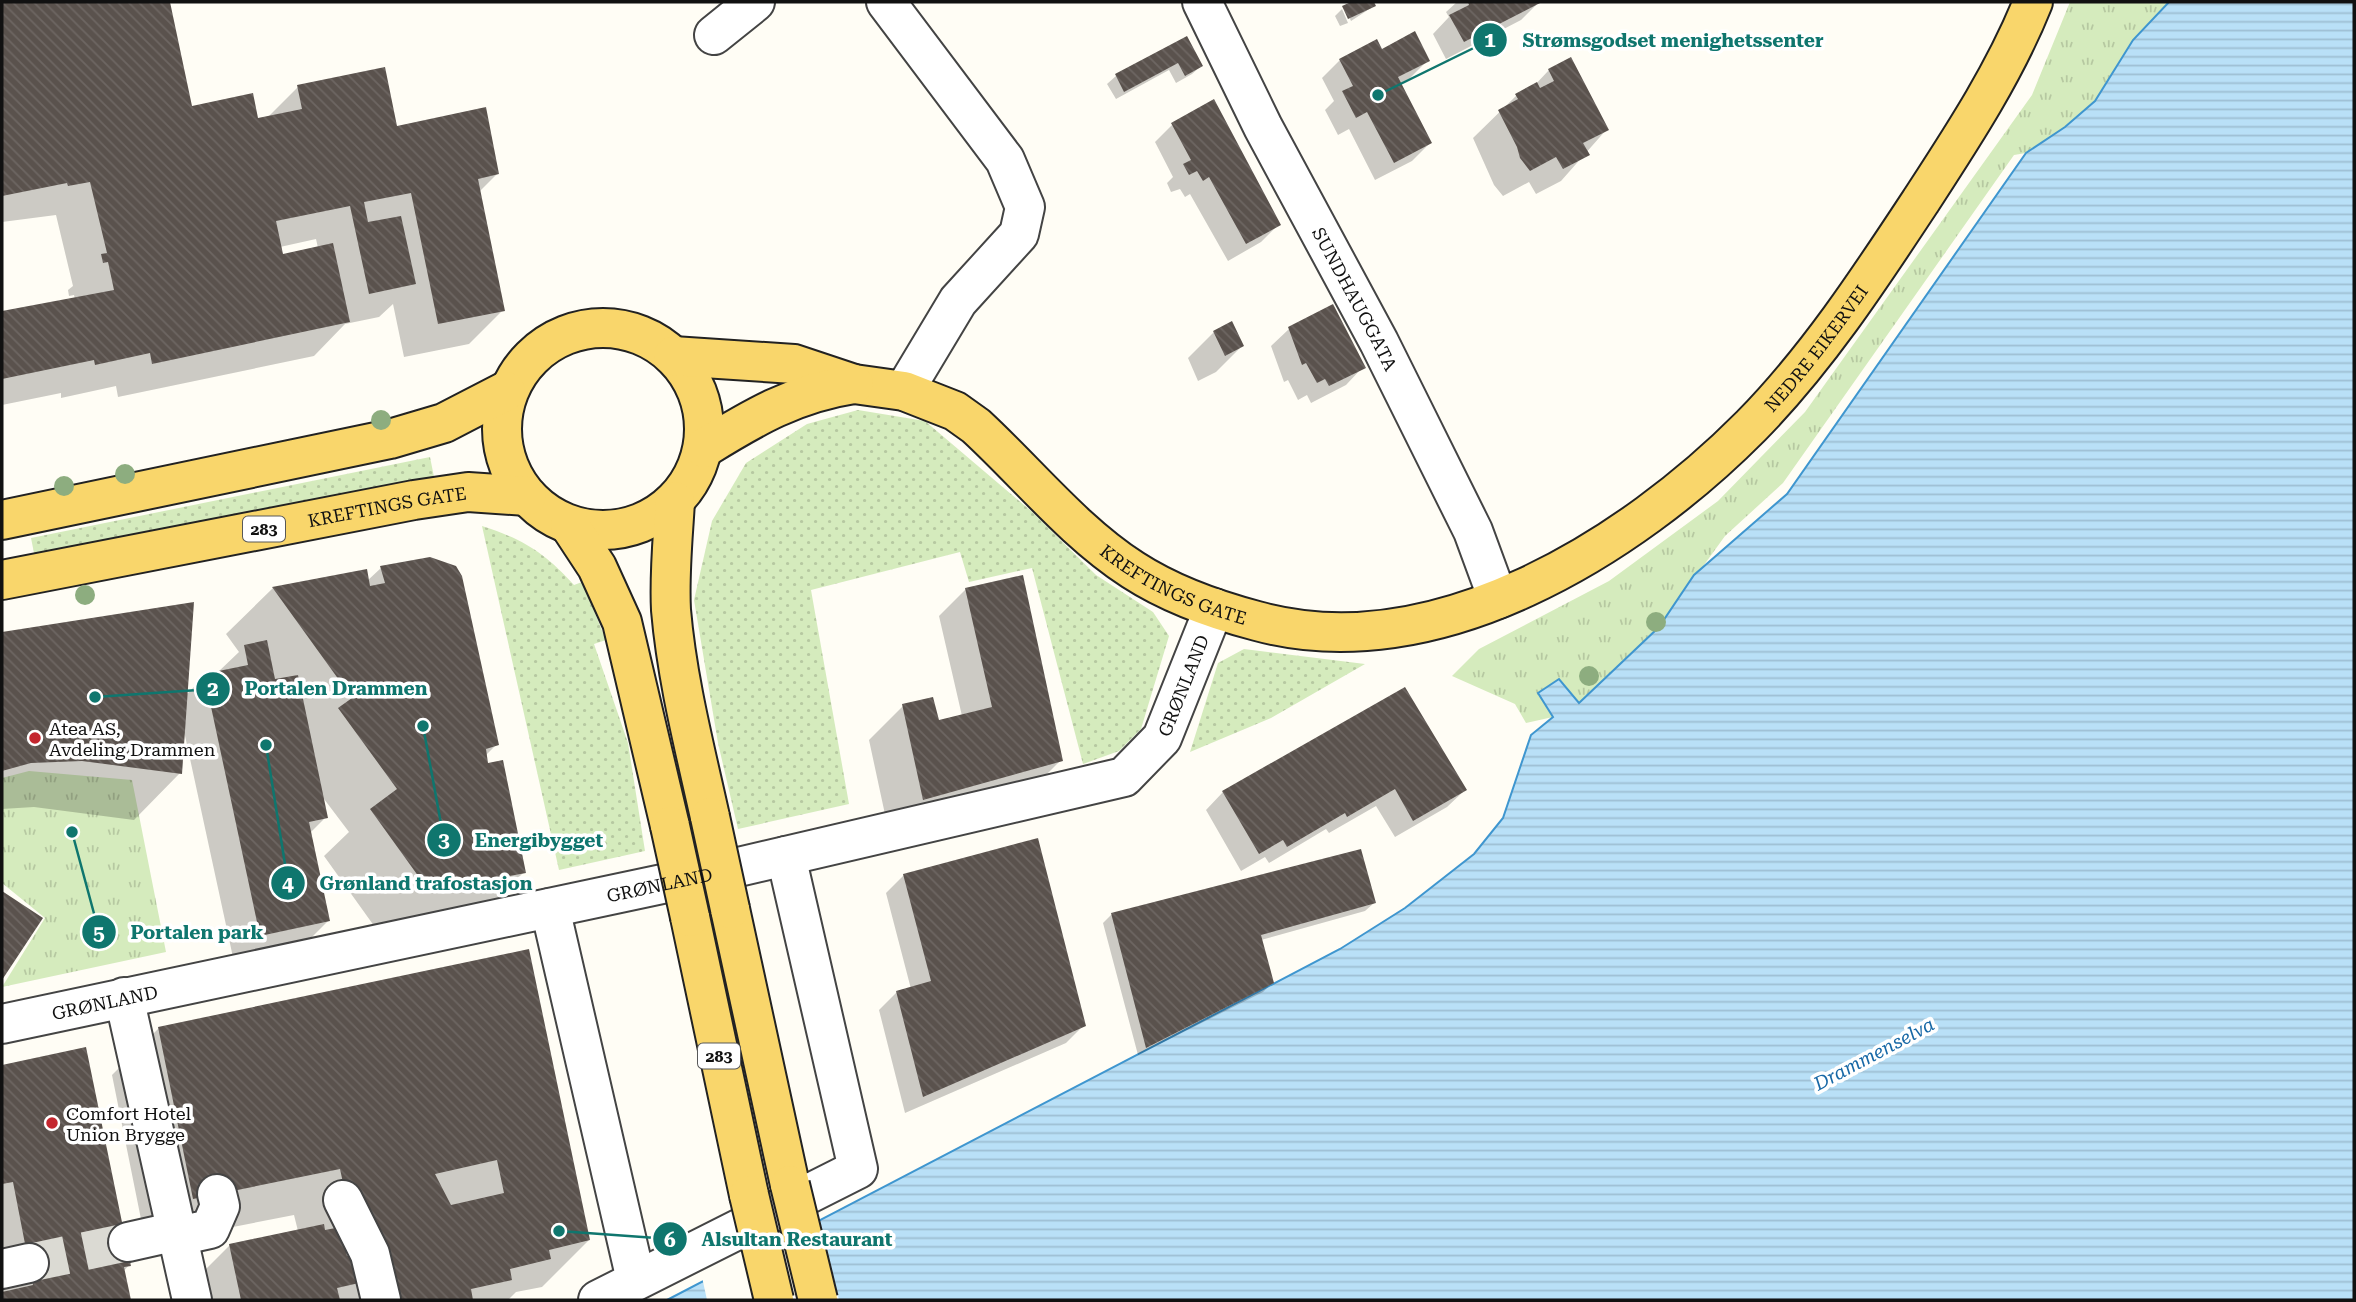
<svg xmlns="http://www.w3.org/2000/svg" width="2356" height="1302" font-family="'Roboto Serif',serif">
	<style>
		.grass { fill: url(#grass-dots) }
		.park { fill: url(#park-tufts) }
		.water { fill: url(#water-rules); stroke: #3f96cf; stroke-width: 2 }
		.pier { fill: #fffdf5 }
		.shadow { fill: #0003; fill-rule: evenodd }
		.building { fill: url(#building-back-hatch); fill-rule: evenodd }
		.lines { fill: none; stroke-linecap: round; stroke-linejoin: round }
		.minor-tunnel { stroke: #dbdad3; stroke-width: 38; stroke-dasharray: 38 19; stroke-linecap: butt }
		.minor-casing { stroke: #444; stroke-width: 42 }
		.major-casing { stroke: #222; stroke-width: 42 }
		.minor { stroke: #fff; stroke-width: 38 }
		.major { stroke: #f9d66b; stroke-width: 38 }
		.major-bridge-casing { stroke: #222; stroke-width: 42; stroke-linecap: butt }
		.major-bridge { stroke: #f9d66b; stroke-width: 38 }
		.tree { fill: #8dad7f }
		.poi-dot { fill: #c4262e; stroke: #fff; stroke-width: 2.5 }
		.labels { text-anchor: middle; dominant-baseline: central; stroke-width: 7; stroke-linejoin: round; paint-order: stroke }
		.shield { fill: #fff; stroke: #585858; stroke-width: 2 }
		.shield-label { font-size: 16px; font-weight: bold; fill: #111 }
		.street-label { font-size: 18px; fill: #111; stroke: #fff }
		.poi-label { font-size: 18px; fill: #111; stroke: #fff; text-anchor: start }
		.water-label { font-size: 19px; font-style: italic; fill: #1768a6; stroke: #fff }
		.leader { fill: none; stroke: #0f766e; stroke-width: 2.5 }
		.callout-dot { fill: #0f766e; stroke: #fff; stroke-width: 2.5 }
		.mark-label { font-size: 21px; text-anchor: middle; font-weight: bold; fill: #fff }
		.callout-label { font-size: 19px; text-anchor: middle; font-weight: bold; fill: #0f766e; stroke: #fff; stroke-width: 7; stroke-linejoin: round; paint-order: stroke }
	</style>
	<defs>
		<pattern id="grass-dots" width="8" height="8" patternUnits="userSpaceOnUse" patternTransform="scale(1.75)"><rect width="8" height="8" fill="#d5ebbd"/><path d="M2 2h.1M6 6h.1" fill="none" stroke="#b6c8a1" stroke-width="1.8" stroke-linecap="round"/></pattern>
		<pattern id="park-tufts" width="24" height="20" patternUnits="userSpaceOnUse" patternTransform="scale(1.75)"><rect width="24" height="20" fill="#d5ebbd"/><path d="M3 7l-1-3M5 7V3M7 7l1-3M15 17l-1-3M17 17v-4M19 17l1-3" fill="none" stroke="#b6c8a1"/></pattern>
		<pattern id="water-rules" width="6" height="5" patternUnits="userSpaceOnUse" patternTransform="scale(1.75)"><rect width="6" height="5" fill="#b9e0f7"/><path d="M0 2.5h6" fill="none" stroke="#9ebfd3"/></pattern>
		<pattern id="building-back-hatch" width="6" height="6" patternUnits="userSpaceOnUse" patternTransform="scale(1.75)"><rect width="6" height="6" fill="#5a524d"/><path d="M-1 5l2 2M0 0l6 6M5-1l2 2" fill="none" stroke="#6d6662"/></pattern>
	</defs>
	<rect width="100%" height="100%" fill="#fffdf5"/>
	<path class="grass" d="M858,410L925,421L1031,511L1096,575L1153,612L1169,636L1141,729L1119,751L1083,764L1032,568L969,582L960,552L811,590L849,804L738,829L718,743L694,600L712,521L746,463L807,424Z
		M430,457L434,477L35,558L31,538Z
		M482,526C523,539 545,553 574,585L582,582L606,640L594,644L628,743L645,851L559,870Z
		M1244,649L1365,664L1271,718L1190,752L1218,663Z"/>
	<path class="park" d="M2070,2H2169L2133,40L2095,101L2065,127L2026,153L2014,155L1783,483L1725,536L1659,627L1579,703L1559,679L1553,717L1526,723L1515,704L1452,676L1479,649L1609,581L1718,501L1805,412L2032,95Z
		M29,771L132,780L166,952L2,987L45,918L2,883V778Z"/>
	<path class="water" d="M2169,2H2354V1300H667L1340,949L1405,908L1474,854L1503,818L1531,735L1553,717L1538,693L1559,679L1579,703L1659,627L1694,575L1787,494L2026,153L2065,127L2095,101L2133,40Z"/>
	<path class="pier" d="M818,1216L839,1300H707L702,1277Z"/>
	<path class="shadow" d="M2,2H169L191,108L256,120L267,118L298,87L498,173L479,192L503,310L469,344L404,357L393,304L379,317L345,324L314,356L118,397L116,386L61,398V393L2,405V314L75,299L74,295L69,296L68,290L73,286L56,215L2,222ZM316,239L318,248L282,256L280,247Z
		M1355,2H1372L1374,6L1351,21L1345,8H1342Z
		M1457,2H1539L1521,20L1446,59L1433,34L1449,17L1446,12Z
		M1342,9L1348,23L1340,26L1335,16Z
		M1186,38L1201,66L1192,74L1176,83L1169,70L1116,99L1107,84L1116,76Z
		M1381,51L1428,60L1410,78L1399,84L1430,143L1412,161L1375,180L1349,129L1338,135L1325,110L1334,101L1322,78L1340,60Z
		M1549,70L1607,129L1561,181L1536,194L1529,182L1503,196L1494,185L1473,138L1517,95L1533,87Z
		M1172,125L1279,224L1261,242L1228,261L1190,194L1185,197L1180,189L1171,192L1167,183L1173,177L1155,142Z
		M1289,329L1363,367L1346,385L1311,403L1307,395L1298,400L1288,380L1284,382L1271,346Z
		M1214,332L1242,346L1216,372L1198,381L1188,358Z
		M381,568L497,744L485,756L524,872L477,919L382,937L324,856L349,832L321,795L326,817L309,834L328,921L302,947L234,962L184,731L180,773L134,820L34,807L2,809V634L192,604L186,695L205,676L217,673L239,652L226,634L273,588L365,571L367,581Z
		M966,589L1061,760L1034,787L889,833L869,740L903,706L938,722L962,716L939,616Z
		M1405,689L1465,790L1447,807L1395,837L1376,806L1329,833L1326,829L1269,863L1265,857L1241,871L1206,810L1223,792Z
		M904,875L1084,1025L1066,1043L905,1113L879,1010L897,992L911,989L886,893Z
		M1374,903L1365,911L1261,940L1272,983L1263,992L1138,1055L1103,923L1111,915Z
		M528,951L589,1240L542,1287L516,1292L508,1300H210L203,1272L230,1245L298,1231L294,1215L146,1244L112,1075L159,1028Z
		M85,1049L129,1265L123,1272L129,1300H2V1067Z"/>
	<path class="building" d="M2,2H170L192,106L253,93L258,118L302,109L297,85L385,67L397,126L486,107L499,174L478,179L505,311L438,324L411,193L364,202L368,222L401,216L416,284L369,294L350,206L276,221L283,254L333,243L350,322L152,364L150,353L95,365L94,360L2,379V311L114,290L108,262L103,263L101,254L107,253L90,182L68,186L67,183L2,196Z
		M1351,2H1374L1376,6L1348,19L1342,6Z
		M1468,2H1542L1464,42L1449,15L1469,5Z
		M1415,31L1430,61L1398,77L1432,143L1394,163L1367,112L1356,118L1342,91L1353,86L1339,59L1377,39L1382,49Z
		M1187,36L1203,66L1185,76L1178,63L1124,92L1115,74Z
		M1571,57L1609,130L1583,143L1590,155L1563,169L1556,157L1530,171L1520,158L1517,147L1498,110L1518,99L1515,94L1537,82L1540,88L1554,81L1548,69Z
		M1214,99L1281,225L1246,244L1209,177L1203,181L1197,171L1189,175L1183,164L1191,160L1171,123Z
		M1333,304L1366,368L1329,386L1325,379L1317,383L1306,363L1302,365L1288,327Z
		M1232,321L1244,346L1225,356L1213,331Z
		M430,557L456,566L462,576L499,745L486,749L488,763L503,760L526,873L429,891L370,809L397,789L338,708L352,698L272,587L367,569L370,586L385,583L380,566Z
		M1023,575L1063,761L923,800L902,704L933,697L939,720L992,707L965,588Z
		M194,602L182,774L82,761L31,763L2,771V632Z
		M267,640L275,679L298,675L328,818L309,822L330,921L260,936L204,674L248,665L244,645Z
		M1405,687L1467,790L1413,821L1395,789L1347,817L1345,813L1287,847L1283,840L1259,854L1222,791Z
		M1038,838L1086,1026L923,1097L896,991L931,981L903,874Z
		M1361,849L1376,903L1261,935L1274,983L1146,1048L1111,913Z
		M2,891L43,918L2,980Z
		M529,949L590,1240L549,1250L551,1259L510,1269L512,1280L471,1289L473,1300H394L377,1223L364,1226L345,1192L340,1169L193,1199L158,1027ZM497,1160L504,1193L451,1205L435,1174Z
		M86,1047L131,1266L124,1267L131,1300H2V1292L33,1285L13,1182L2,1184V1065Z
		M324,1224L325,1230L341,1227L347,1256L353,1255L359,1283L337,1288L340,1300H241L229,1244Z"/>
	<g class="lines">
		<path class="minor-tunnel" d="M29,1263L128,1242"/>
		<g class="minor-casing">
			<g id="minor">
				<path d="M886,2L1005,160L1025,207L1019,234L958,301L904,391"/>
				<path id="s1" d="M1202,2L1263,127L1379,342L1473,531L1498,599"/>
				<path d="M714,35L755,2"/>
				<path d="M550,908L636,1280"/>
				<path d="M124,997L192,1300"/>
				<path id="s2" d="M2,1024L700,876L1124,777L1162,738L1214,608"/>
				<path d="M343,1200L370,1254L381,1300"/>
				<path d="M178,1236L210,1229L220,1206L217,1194"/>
				<path d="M128,1242L177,1231"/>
				<path d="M2,1269L29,1263"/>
				<path d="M598,1300L858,1169L786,856"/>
			</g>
		</g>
		<g class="major-casing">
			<g id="major">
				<circle cx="603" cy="429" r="101"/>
				<path id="s3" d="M673,356L794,364L854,384L904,391L955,411L976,426C1027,473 1074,532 1133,570C1170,594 1215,610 1257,621C1435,670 1631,547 1751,426C1817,359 1870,278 1922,199C1963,136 2005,72 2033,2"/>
				<path d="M704,448C754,417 795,393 854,384"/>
				<path d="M675,501C673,537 669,574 671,610C677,680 695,749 710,817"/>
				<path d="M2,520L390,439L444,423L506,391"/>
				<path d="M570,526L597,567L622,622L670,826"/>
				<path id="s4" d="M2,580L414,500L468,492L527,496"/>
				<path d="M730,909L790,1185"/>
				<path d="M690,917L749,1195"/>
			</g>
		</g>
		<use href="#minor" class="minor"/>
		<use href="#major" class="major"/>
		<g class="major-bridge-casing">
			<path id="major-bridge" d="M710,817L730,909
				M670,826L690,917
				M790,1185L818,1300
				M749,1195L774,1300"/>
		</g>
		<use href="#major-bridge" class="major-bridge"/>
	</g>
	<g class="tree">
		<circle cx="381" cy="420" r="10"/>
		<circle cx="125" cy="474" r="10"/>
		<circle cx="64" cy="486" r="10"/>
		<circle cx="85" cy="595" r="10"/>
		<circle cx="1656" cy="622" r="10"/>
		<circle cx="1589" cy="676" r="10"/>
	</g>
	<g class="poi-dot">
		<circle cx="35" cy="738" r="7"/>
		<circle cx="52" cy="1123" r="7"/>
	</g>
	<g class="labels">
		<g class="shield">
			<rect x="243" y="516.5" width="42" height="25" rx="5"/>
			<rect x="698" y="1043.5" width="42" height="25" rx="5"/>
		</g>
		<g class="shield-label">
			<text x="264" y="529">283</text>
			<text x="719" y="1056">283</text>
		</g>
		<g class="street-label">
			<text stroke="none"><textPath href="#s1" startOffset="334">SUNDHAUGGATA</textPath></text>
			<text stroke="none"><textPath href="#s3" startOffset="1320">NEDRE EIKERVEI</textPath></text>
			<text stroke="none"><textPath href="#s4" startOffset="392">KREFTINGS GATE</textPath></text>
			<text stroke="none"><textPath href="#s3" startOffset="572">KREFTINGS GATE</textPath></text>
			<text stroke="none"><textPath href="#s2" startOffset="1260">GRØNLAND</textPath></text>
			<text stroke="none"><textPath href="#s2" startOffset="672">GRØNLAND</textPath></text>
			<text stroke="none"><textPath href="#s2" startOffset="105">GRØNLAND</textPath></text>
		</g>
		<g class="poi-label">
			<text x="49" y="728">Atea AS,<tspan x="49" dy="21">Avdeling Drammen</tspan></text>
			<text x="66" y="1113">Comfort Hotel<tspan x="66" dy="21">Union Brygge</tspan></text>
		</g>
		<g class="water-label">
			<text transform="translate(1874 1054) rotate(-28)">Drammenselva</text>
		</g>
	</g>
	<path class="leader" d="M1378 95L1490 40M95 697L213 689M423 726L444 840M266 745L288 883M72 832L99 932M559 1231L670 1239"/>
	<g class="callout-dot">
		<circle cx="1378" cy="95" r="7"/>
		<circle cx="95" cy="697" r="7"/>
		<circle cx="423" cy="726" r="7"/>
		<circle cx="266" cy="745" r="7"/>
		<circle cx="72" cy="832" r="7"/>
		<circle cx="559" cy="1231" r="7"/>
		<circle cx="1490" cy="40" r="18"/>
		<circle cx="213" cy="689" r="18"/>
		<circle cx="444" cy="840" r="18"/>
		<circle cx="288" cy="883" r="18"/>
		<circle cx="99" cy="932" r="18"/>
		<circle cx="670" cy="1239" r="18"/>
	</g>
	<g class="mark-label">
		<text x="1490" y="47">1</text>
		<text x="213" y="696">2</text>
		<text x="444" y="847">3</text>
		<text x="288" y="891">4</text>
		<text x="99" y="940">5</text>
		<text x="670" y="1247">6</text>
	</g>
	<g class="callout-label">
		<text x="1673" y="47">Strømsgodset menighetssenter</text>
		<text x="336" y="695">Portalen Drammen</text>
		<text x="539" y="847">Energibygget</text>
		<text x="426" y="890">Grønland trafostasjon</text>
		<text x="197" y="939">Portalen park</text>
		<text x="797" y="1246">Alsultan Restaurant</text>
	</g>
	<rect width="2356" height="1302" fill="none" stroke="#111111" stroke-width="7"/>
</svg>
